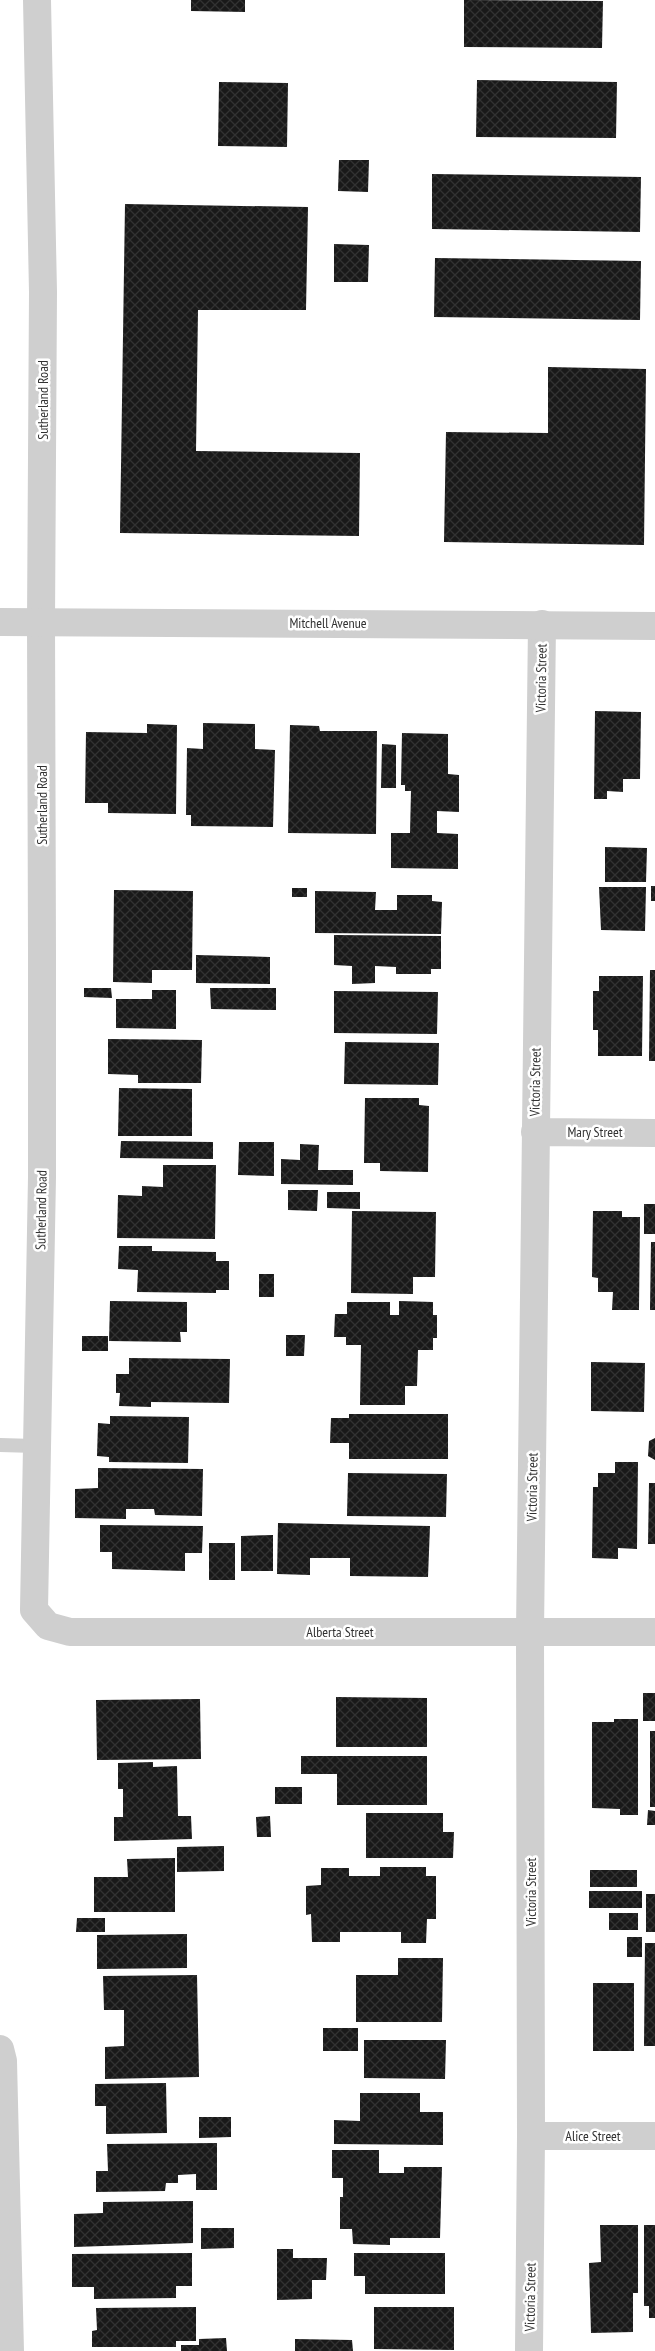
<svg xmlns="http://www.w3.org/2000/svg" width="655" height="2351" font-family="'PT Sans Narrow',sans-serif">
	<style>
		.building { fill: url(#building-cross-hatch) }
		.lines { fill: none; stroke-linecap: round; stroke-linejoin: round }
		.service { stroke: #cfcfcf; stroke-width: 14 }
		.minor { stroke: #cfcfcf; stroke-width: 28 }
		.tertiary { stroke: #cfcfcf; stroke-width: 28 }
		.labels { text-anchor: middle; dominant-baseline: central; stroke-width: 5; stroke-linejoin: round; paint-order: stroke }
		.street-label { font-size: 14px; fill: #323232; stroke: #fff }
	</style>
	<defs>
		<pattern id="building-cross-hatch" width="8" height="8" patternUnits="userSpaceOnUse" patternTransform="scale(1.25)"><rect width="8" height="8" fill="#191919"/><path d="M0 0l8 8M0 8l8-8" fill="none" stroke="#323232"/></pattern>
	</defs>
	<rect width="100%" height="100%" fill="#fff"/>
	<path class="building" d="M191,0H245V12L191,11Z
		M464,0L603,1L602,48L464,47Z
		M477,80L617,82L616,138L476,137Z
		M219,82L288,83L287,147L218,146Z
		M339,160H369L368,192L338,191Z
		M432,174L641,177L640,232L432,229Z
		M125,204L308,207L306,310H198L196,451L360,453L359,536L120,533Z
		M334,244L369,245L368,282H334Z
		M435,258L641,261L640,320L434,317Z
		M548,367L646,369L644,545L444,542L446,432L548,433Z
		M595,711L641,712L640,779H623V792L607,791V799H594Z
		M203,723L255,724V749L275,750L273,827L191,826V815H186L187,748L203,749Z
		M147,724L177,725L176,814L108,813V803H85L86,732L147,733Z
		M290,725L319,726L320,731H377L376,834L288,833Z
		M402,733L448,734V774L459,775V812L437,811V833L458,834V869L391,868V833H410L411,791H405V785H401Z
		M382,744L396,745V788H381Z
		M605,847L647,848L646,882H605Z
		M651,886H655V901H651Z
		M599,887H646L645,931L601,930Z
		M292,888H307V897H292Z
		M114,890L193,891L192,970H152V983L113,982Z
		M315,891L376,892L375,910H397V895H432V901L442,902L441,934L315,933Z
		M334,935L441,936V969H431V974H396V967L375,966V983L352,984V966L334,965Z
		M196,955L270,957V984L196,983Z
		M650,970H655V1061H649Z
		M599,976H643L642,1056H598V1030H593V991H599Z
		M84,988H111L112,998L84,997Z
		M210,988H276V1010L211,1009Z
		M152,990H176V1029L116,1028V999H152Z
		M334,991L438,992L437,1034L334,1033Z
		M108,1039L202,1040L201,1083H138V1075L108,1074Z
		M345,1042L439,1043L438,1085L344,1084Z
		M119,1088L192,1089V1136H118Z
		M365,1098H419V1105L429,1106L428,1172L380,1171V1163H364Z
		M121,1141L213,1142V1159L120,1158Z
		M239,1142H274V1176L238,1175Z
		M300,1144L319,1145L318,1170H353V1185L281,1184V1159L300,1160Z
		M163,1165H216L215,1239L117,1238L118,1195L142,1196V1186L163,1187Z
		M288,1190H318L317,1211L288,1210Z
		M327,1192H360V1209L327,1208Z
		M644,1204H655V1234H644Z
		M352,1211L436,1212L435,1277H413V1294L351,1293Z
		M593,1211H622V1217H640L639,1310H612L613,1292H598V1278L592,1277Z
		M651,1242H655V1310H650Z
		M119,1246H152V1251L216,1252V1261H229V1290H216V1293L137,1292L138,1270L118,1269Z
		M259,1274H274V1297H259Z
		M110,1301L187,1302V1332H180L181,1342L109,1341Z
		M399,1301L433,1302V1315H437V1338H433V1350H418L417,1386H405V1405H360L361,1345H346V1337H334L335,1314H347V1302H390V1315H399Z
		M286,1335H305L304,1356H286Z
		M82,1336H108V1351H82Z
		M129,1358L230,1359L229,1403L151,1402V1407L119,1406L120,1393H116V1374H129Z
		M591,1362L645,1363L644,1412L591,1411Z
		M349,1414H448V1459H349V1443H330L331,1418H349Z
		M110,1416L189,1417L188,1463L109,1462V1457L97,1456L98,1423L110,1424Z
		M655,1438V1460L648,1456L649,1441Z
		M615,1462H638L637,1549L618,1548V1559L592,1558L593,1487H598V1473H615Z
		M98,1468L203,1469L202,1516L155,1515L154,1509H126V1519L75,1518V1489L98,1488Z
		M348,1473L447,1474L446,1517L347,1516Z
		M649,1483H655V1544H648Z
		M278,1523L430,1526L428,1577L350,1576V1558H310V1575L277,1574Z
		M100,1525L203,1526L202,1553H185V1571L112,1569V1552H100Z
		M273,1535V1571H241V1536Z
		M209,1543H235V1580H209Z
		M643,1693H655V1721H643Z
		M336,1697L427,1698V1747H336Z
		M200,1699L201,1759L97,1760L96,1700Z
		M614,1719H638V1815H620V1809L592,1808V1722H614Z
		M650,1731H655V1807H650Z
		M301,1756H427V1805H337V1774H301Z
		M153,1762V1767L177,1766L178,1816H191L192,1839L114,1841V1817H123V1789H118V1763Z
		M275,1787H302V1804H275Z
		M648,1810L655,1811V1825H647Z
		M366,1813H443V1832H454L453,1858H366Z
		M270,1816L271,1837H257L256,1817Z
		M224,1846V1871L177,1872V1847Z
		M175,1858V1912H94V1877H128L127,1859Z
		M380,1867H426V1876H436V1919H427L426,1943H401V1932H340V1942H312L311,1914L306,1915V1886L321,1885V1868H349V1876H380Z
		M590,1870H637V1887H590Z
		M589,1891H642V1908H589Z
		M646,1894H655V1932H646Z
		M609,1913H638V1930H609Z
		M77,1918H105V1932H76Z
		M187,1934V1968L97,1969V1935Z
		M627,1937H642V1957H627Z
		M645,1943H655V2046H644Z
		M398,1958H443L442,2022H356V1975H398Z
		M197,1975L199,2077L105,2079V2047L124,2046V2010H104L103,1976Z
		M593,1983H634V2051H593Z
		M323,2028H358V2051H323Z
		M364,2040H446L445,2079L364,2078Z
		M166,2083L167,2133L106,2134V2106H95V2084Z
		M360,2093H420V2112H443V2145L334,2144V2120L360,2121Z
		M199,2117H231V2137L199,2138Z
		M217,2143V2190H196V2174L178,2175V2183H166L165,2191L96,2192V2171H108L107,2144Z
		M332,2150H379V2173H404V2167H442L440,2238H390V2245L353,2244L352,2229H340V2197H343V2178H332Z
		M193,2201V2243L74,2247V2214L103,2213V2202Z
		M600,2225H638V2293H633V2332L591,2333L589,2263L601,2262Z
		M644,2225H655V2318H649V2306H644Z
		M201,2228H234V2248L201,2249Z
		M277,2249H293V2258H327L326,2280H312V2299L277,2300Z
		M192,2253V2286H176V2298L94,2299V2287H72V2254Z
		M354,2253H445V2294H365V2276H354Z
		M196,2307V2341H176V2347H92V2331L97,2330L96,2308Z
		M374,2307H454V2350L374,2349Z
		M226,2338L227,2351H181V2345H199V2339Z
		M295,2339L352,2340L353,2351H295Z"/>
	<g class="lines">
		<path class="service" d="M0,1445L35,1446"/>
		<path class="minor" d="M37,0L43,292L41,622L42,953V1177L34,1610L48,1626L70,1632H655
			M535,1132L655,1133
			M531,2136H655
			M529,2351L531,2136L530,1632L542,624"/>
		<path class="tertiary" d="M0,622L655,626
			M0,2049L3,2061L10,2351"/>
	</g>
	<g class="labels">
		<g class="street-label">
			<text transform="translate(43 400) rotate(-90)">Sutherland Road</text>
			<text x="328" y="623">Mitchell Avenue</text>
			<text transform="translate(541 678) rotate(-89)">Victoria Street</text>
			<text transform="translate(42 805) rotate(-90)">Sutherland Road</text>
			<text transform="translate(535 1082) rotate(-89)">Victoria Street</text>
			<text x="595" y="1132">Mary Street</text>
			<text transform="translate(41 1210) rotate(-89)">Sutherland Road</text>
			<text transform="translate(532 1487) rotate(-89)">Victoria Street</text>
			<text x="340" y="1632">Alberta Street</text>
			<text transform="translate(531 1892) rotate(-90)">Victoria Street</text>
			<text x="593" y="2136">Alice Street</text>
			<text transform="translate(530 2297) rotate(-89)">Victoria Street</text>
		</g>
	</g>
</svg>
